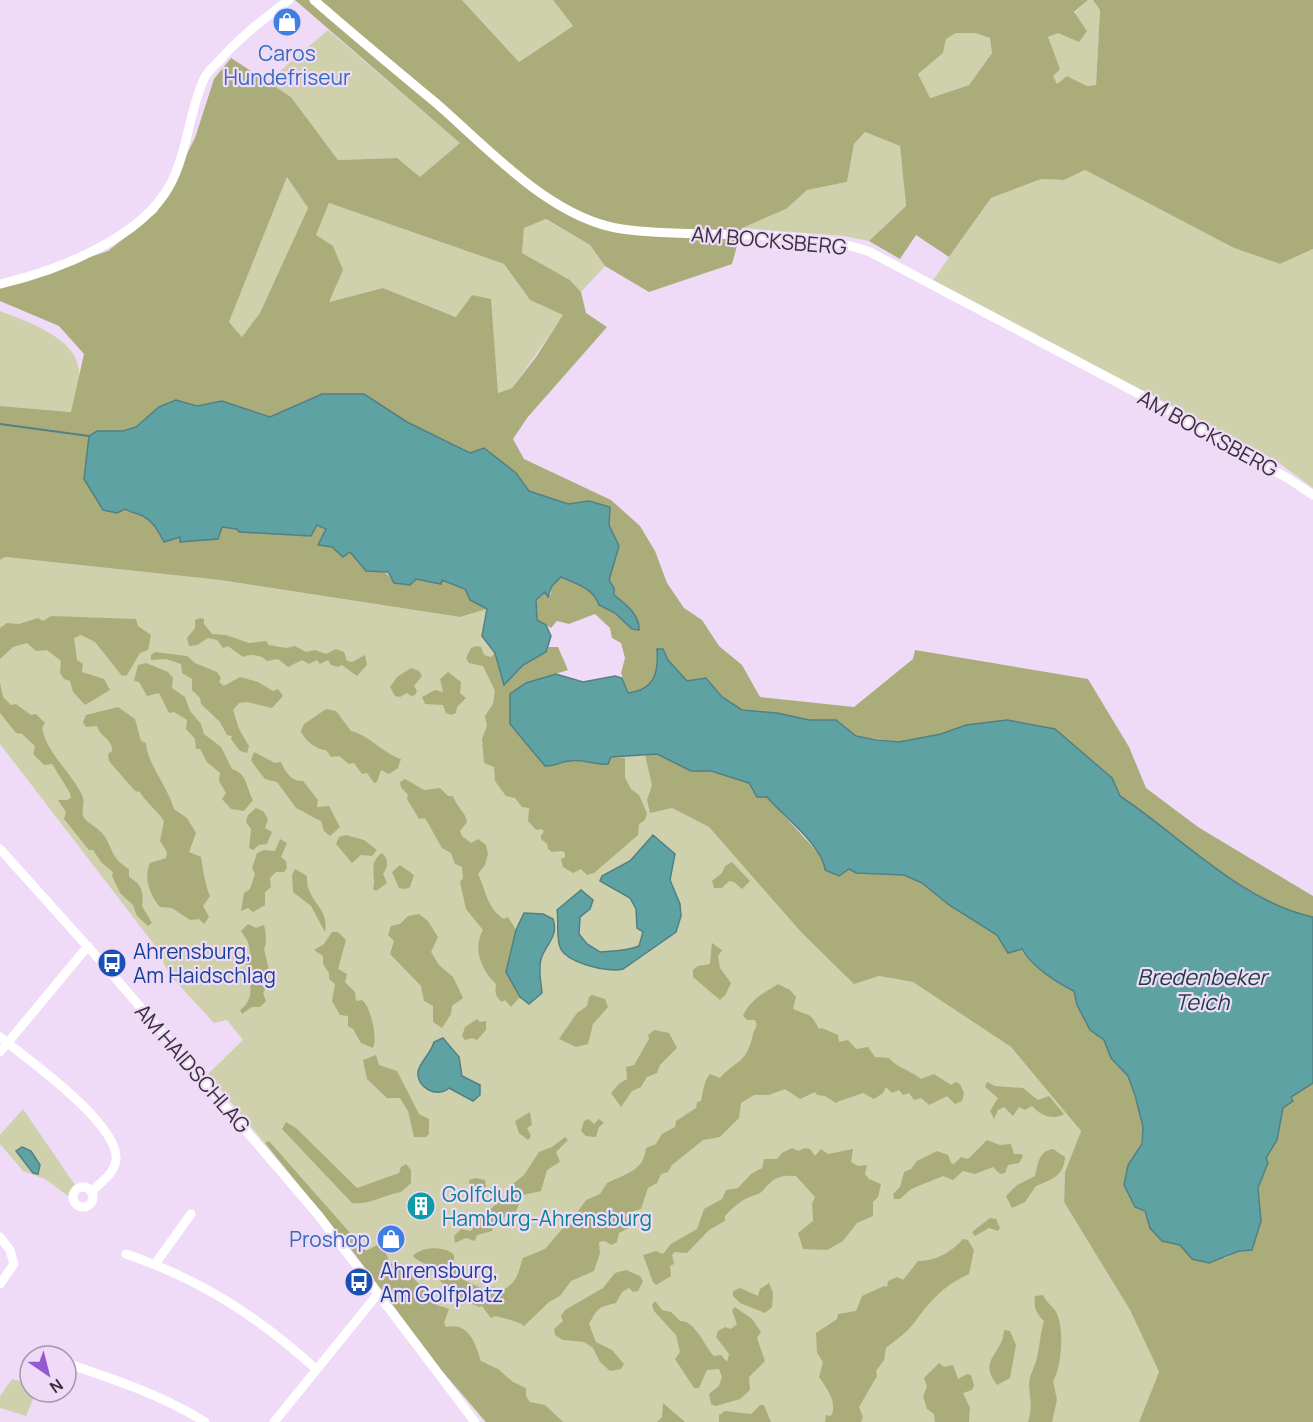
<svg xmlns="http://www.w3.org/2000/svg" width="1313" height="1422" font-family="Manrope,sans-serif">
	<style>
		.green { fill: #ced1ab }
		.forest { fill: #aaad7a; fill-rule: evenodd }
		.water { fill: #5ea2a4; stroke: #528084; stroke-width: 1.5 }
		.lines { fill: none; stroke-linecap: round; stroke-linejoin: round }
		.stream { stroke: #528084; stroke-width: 2 }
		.minor { stroke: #fff; stroke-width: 9 }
		.labels { text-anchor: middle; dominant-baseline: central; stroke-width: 4.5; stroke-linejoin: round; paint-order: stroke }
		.shop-label { font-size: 21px; fill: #366cbe; stroke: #efdbf7 }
		.street-label { font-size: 21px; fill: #372f3a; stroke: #efdbf7 }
		.transit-label { font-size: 21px; fill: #164399; stroke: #efdbf7; text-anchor: start }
		.culture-label { font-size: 21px; fill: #0d838f; stroke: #efdbf7; text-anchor: start }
		.water-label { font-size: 22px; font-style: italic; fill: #1b3d3e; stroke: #efdbf7 }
	</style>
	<rect width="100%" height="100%" fill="#efdbf7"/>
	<path class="green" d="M462,0H553L573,26L519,62Z
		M1088,0H1093L1100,10L1096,85L1087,86L1067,76L1057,84L1052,76L1048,37C1064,30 1074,11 1088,0Z
		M328,30L461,143L420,178L396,158L338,160L291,97L267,82Z
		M956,33H975L990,38L992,53L969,85L929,98L918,74L943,53L946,39Z
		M865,132L900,146L906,206L869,241L844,236L741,228L786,209L806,190L847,182L854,144Z
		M1085,170L1234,248L1280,264L1313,249V488L1275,460L933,280L991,198L1041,179L1064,180Z
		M287,177L308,208L260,314L242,337L229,322Z
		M329,203L504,264L530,300L564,315L512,388L498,393L457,317L383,288L329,302L316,235Z
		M545,219L590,245L605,266L581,292L570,280L522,253L524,228Z
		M0,311C25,321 76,337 79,370C80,382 74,399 72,412L0,406Z
		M5,557L220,580L460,617L487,609L482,636L495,653L611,757L657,754L672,808L709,827L802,932L879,976L913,982L1011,1047L1081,1131L1065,1172L1064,1202L1130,1310L1159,1372L1139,1422H485L361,1261L208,1074L243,1040L227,1020L214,1023L169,974L153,943L0,744V560Z
		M23,1109L75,1185L68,1196L45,1179L23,1171L0,1144V1135Z
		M12,1379L30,1384V1392H36L26,1416L0,1408V1396Z"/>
	<path class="forest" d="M295,0H462L519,62L573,26L553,0H1088L1074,12L1087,31L1079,42L1058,33L1048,37L1060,69L1053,76L1057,84L1067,76L1087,86L1096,85L1100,10L1093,0H1313V249L1280,264L1234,248L1085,170L1064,180L1041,179L991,198L949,257L916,235L900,259L869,241L906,206L900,146L865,132L854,144L847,182L807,190L786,209L742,228L732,264L649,292L605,266L590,245L546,219L524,228L522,253L570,280L581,292L586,313L607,327L527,418L513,439L524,459L611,500L640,526L655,551L667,583L684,608L702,620L719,646L742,665L760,697L854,707L913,659L915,650L1088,679L1129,747L1146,788L1198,827L1313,896V917C1243,903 1179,835 1120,796L1112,778L966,725L941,734L899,742L856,736L836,720H809L777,713L742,710L722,697L707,678L687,681L657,650L658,665L651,685L641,691L628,693L621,673L625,658L621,643L612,638L610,628L595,614L569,624L557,621L551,628L537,620L536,600L545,592L548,596L551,594L552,586L561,577C577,584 593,588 600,605L615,613L632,629L629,608L614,595V588L609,580L619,547L609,525V507L589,501L568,504L529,491L516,473L484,448L471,453L407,422L364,394H322L270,417L222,401L197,406L176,400L159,407L136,427L123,431H98L94,495L103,510L125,509C131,513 136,513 142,516C155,523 167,531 180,537V541L222,527L238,529L239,532L311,536L317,525L326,529L318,544C343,548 381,560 394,583L410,585L416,579L441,584L442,579L465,589L470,600L487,609L460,617L220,580L5,557L0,560V406L71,412L84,354L59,326L0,301V287L108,251L157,212L195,138L214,79L231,58L291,97L338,160L397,158L420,177L460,143ZM956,33H975L990,38L992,53L969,85L930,98L918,74L943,53L946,39ZM287,177L308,208L260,313L242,337L229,322ZM329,203L504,264L530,300L563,315L536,357L512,388L498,393L491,299L472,295L456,317L383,288L329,302L343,270L333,246L316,235Z
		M51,616L136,619L138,626L151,635L148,650L140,653L127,675L122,676L95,642L81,635L74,638L77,660L83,664L82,672L104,679L110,690L85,705L73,692L70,681L64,679L60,673L61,661L47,650L36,651L27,643L13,647L0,659V628L7,623L19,624L38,618L43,621Z
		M200,618L204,619V624L212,634L226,635L249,643L266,641L269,645L286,648L295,646L306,652L315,650L326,654L336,649L344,652L347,661L352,662L365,655L367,665L357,676L342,665L338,667L331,665L328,660L320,664L317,660L309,664L302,660L288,667L278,659L267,661C261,654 250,654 243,657L228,646L223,648L217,640L208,638L197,645L189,646L187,638L195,628V620Z
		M476,646L481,647L484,655L491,657L495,653L504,685L523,665L546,652L547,647H558L568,670L526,683L510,694V725L545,766C557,766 559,762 569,761C581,759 599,766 608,764L611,757L625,758V778L631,789L639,795L647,813L645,820L639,824L638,835L594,873L587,875L581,869L573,873L563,867L561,859L565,857V853L562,851L552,852L548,849L547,844L541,839V835L544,832L542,829L536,830L528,821L529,808L522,807L515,798L506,796L495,781L494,767L484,763L482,739L487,726L485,716L493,704L495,691L483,666L469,663L466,658L471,648Z
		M155,652L187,656L195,663L217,672L221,678L219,682L224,686L240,677L258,682L273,691L278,689L283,696L272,708L247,702L239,703L233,710L239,729L249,746L247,753L240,751L231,739L232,736L227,735L220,722L201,704L200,698L192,690V679L182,673L181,664L166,659L151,660V655Z
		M146,663L168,672L173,678L172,688L185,697L190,711L201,724L204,734L221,747L232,769C248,774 246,788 253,800L244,811L231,809L222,799L226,793L219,781L220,773L207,762L200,749H196L195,739L186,729L187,720L174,712L169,713L159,693L147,696L139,682L134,681L138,665Z
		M411,668L419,671L422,676L414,686L417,691L415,695L411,696L407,693L400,697L395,696L390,687L397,677Z
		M448,672L461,682L460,693L466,698L457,707L456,713L451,715L446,713L443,705L425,704L422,697L435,690L443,692L440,679Z
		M0,683L3,697L11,705L16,704L31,715L36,714L45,723L42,728C47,754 71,772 82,795C86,803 80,811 84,818C89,824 97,827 102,833C114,848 109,857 129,869V877C142,885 144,891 142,906L152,923L148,926L137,916L133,905L120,893L112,876L113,872L101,862L93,850H89L64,819L66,812L58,800H67L71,798L70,793L52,764L44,765L33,754L35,746L22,734L16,733L0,713Z
		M118,707L135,719L141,741L146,743C146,761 169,789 174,809L187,818L196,833L189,852L201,857C202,865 206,888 210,896L203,906L209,917L204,924L199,919L190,920L172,908L160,907C150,895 143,878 150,863L166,858L167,852L160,841L164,821C157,810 147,804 140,792L135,791L109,761L108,754L112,751C113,739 100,737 97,726L86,727L83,722L86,715Z
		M326,709L336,711L351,731C371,736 382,753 401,759L398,768L389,774L381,770L377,782L374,783L367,773L362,774L354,763L349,764L339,756L331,757L326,750C317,750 304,740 301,731L304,724Z
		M254,752L275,763L281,762C285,772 292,782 303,781L318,800L317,807L329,806L340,827L330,836L324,831L321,821C310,816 305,812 296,808L277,782L265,779C260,772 255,767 251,760Z
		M657,754C688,768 718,772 749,783L757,797H767L824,859L856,873L904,875L922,883L949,905L997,935L1008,953L1021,949C1031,966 1057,984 1074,991L1077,1004L1090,1030L1104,1040L1111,1058L1128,1076L1135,1095L1143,1127L1142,1144L1128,1165L1150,1228L1180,1245L1193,1259L1225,1258L1239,1251L1252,1249L1261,1221L1258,1188L1268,1163L1266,1158L1277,1140L1283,1108L1292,1101L1291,1097L1313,1083V1422H1139L1159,1372L1130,1310L1064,1202L1065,1172L1081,1131L1011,1047L913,982L879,976L854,984L802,933L709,827L672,808L650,813L647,800L652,785L645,755Z
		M405,779L424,790L440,788L448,796H453C456,806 466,813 467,822L460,831L462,836L471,843L478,839L486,845L488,854L485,865L478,874C486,890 487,909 504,919L508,917L516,930L506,972L520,997L511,1007L505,1000L502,1002C495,996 495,993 496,984C482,971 472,949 483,930L466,909L460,882L463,878L462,867L455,864L451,853L442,848L425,818L419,819L407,799L408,795L401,787L400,782Z
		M256,808L263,811L268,819L265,828L272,832L267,844L259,845L253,850L249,848L251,829L246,822L248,815Z
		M346,835L364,840L377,850L372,856L361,855L352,863L336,844L339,837Z
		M280,839L287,843L281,857L286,861L287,868L284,872H276L270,878L271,887L265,892V905L253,912L248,908L241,911L244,893L250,889L255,874L252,868L257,853L264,850L275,851Z
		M382,853C389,859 388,867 383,874L387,883L376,891L373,889C377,876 367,863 382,853Z
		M732,862L750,881L742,889L734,882L729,881L722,888H714L712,881L722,873L725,866Z
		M400,865L414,875L410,887L406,889L399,888L392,872Z
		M295,869L307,876C307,880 307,887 309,890C315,905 329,913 325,932L311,906L293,892L292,875Z
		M419,914L428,921L438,937L431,952L439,965L453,977L463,998L452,1006L451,1014L442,1028L433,1022V1006L424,1001L421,986L390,954L394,941L388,935L391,926L400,924L408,916Z
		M248,924L256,928L264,925C266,932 267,943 264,949L269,970V983L263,993L266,1001L260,1007H252L242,1014L240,1010C249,1004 253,992 249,982L245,979L247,961L251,957L248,942L241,931Z
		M332,932H338L346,940L338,969L347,974L345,982L355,992L356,1001L362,1000C371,1007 378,1039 373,1048L361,1043L353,1029L348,1026V1016L340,1015L332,1001L335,984L329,979V973L323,964V956L314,950L324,944Z
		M712,943L722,950L718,956L720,968L731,983L726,994L720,1000L693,977V970L698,966L710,964Z
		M778,984L790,990L796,997L793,1009C808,1016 810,1011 819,1029L822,1028L838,1035L839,1042L848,1040L856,1049L868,1047L875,1057L889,1058C897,1068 912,1071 921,1079L934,1074L951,1085L956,1082L960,1084L964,1093L962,1101L955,1104L947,1096L929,1105L921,1098L914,1100L909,1093L903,1095L899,1090L892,1093L886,1087L883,1093L874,1099L863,1093C853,1097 845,1098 836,1103L825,1096L817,1095L815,1092L800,1099L785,1089L769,1095H754L741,1103L739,1118L720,1137L703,1140L672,1165L668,1172L661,1174L657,1183L648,1188L641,1209L625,1214L629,1228L619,1233L617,1242L611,1245L605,1241L599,1242L600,1253L594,1271L571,1281L560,1296L549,1302L524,1326C518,1321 503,1318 495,1316L491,1318L482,1306L479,1307C465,1301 455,1296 443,1284C438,1279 438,1273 432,1268C426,1263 418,1262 413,1256C422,1246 445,1246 454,1255V1267L462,1279L487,1291L493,1287L503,1290C518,1282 518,1272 523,1258L545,1249L563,1228L575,1222L576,1214L586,1200L600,1194L607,1183C625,1174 644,1171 646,1148L656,1144L662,1134L675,1127L676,1121L696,1108L697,1102L701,1101C703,1092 704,1081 710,1074L720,1078C738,1058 746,1065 753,1034C755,1028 758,1027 755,1020H747L743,1016C749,1001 765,992 778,984Z
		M592,995L605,999L608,1007L593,1024L588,1044L576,1047L559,1039L577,1013L587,1006L589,997Z
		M477,1019L480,1022L486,1021V1030L477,1040L472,1038L465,1040L462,1036L465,1027Z
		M654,1030L669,1033L677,1048L660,1065L657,1073L647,1077L641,1087L632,1091L621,1107L611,1093L620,1083L627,1079L626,1067L634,1065L649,1039L648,1035Z
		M376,1055L379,1065L397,1071L419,1114L429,1119V1134L426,1137H414L408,1111L400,1098H387L367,1079L363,1060Z
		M987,1082L995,1086L1023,1088L1038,1100L1049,1096L1064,1114C1052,1121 1040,1115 1032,1106L1025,1110L1019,1107L1013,1116L1004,1107L998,1110L994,1119L990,1111L998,1098L985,1087Z
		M530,1112L532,1125L527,1128L531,1136L528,1140L519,1133L515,1121Z
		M589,1119L594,1124L599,1119L604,1123L599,1127L596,1137L586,1136L581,1131L584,1121Z
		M286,1122L296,1128L357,1188L399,1173L401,1167L406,1164L411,1170V1183L401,1192C384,1195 369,1205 352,1203L282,1129Z
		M565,1137L568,1140L556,1152L560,1162L547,1170L541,1191L523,1195L515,1213L506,1215L502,1221L495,1224L492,1231L477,1235L475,1241L466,1238L455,1243L454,1236L461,1229L471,1231C480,1214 501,1202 514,1189V1183L524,1175L539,1152L552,1147Z
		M987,1140L1000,1145L1011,1144L1014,1154H1021L1023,1156L1019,1163L1008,1165L1005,1173L1000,1174L993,1167L975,1174L963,1171L953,1180L943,1176L911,1189L900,1199H894L893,1194L900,1187L904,1172L911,1169L917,1161L937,1151L948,1155L951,1163L954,1164L961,1157L968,1159Z
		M269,1141L366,1251L377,1245L385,1251L390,1263L409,1273L437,1305L449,1309L444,1323L446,1327C470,1322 475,1344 481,1361L498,1369L513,1382L526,1388V1396L530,1402L545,1405L563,1422H486L442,1371L354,1253L265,1143Z
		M792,1148L798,1151L805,1148L810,1149L815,1156L821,1149L828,1154L853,1149L851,1162L858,1166L867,1165L865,1174L869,1179L881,1184L878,1197L873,1202V1216L857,1223L843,1241L827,1250L803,1249L798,1233L813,1221L812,1204L815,1197L796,1176C766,1173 769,1192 755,1195C744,1198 733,1207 725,1216V1221L709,1230L687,1253L675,1252L672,1255L674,1264L670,1266L671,1276L656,1285L653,1282L643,1255L656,1251L663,1254L671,1244L697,1229L704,1209L722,1199L726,1190L738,1188L751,1174L762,1168L764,1159H777L782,1153Z
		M1053,1149L1065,1157C1064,1176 1051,1180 1036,1186L1025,1202L1012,1208L1006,1196L1017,1185L1035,1176C1038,1163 1039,1151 1053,1149Z
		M475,1178L485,1180L486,1187L479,1189L477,1196L471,1201L467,1195L470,1188L469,1180Z
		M990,1218L996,1219L1000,1228L998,1231L989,1228L975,1236L972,1232Z
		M963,1239L968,1240L974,1250L969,1274C944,1285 929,1302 914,1323C907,1333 895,1340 886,1348L884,1360L876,1371L877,1376L859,1407L863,1417L861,1422H825L826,1415L831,1416C838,1402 827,1389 819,1377L823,1362L817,1353L816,1333L837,1319L838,1314L856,1311L862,1296L884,1286L887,1287L888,1281L897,1277L903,1280L918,1261C935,1261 951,1253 963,1239Z
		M626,1270L640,1276L643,1281L638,1291L633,1292L629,1288L622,1292L616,1303C598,1308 599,1306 589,1324L596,1342L612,1350L624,1364L621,1369L610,1371L600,1362L593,1348L584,1342L563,1340L555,1335L554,1329L563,1321L561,1316L565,1310L603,1288L615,1273Z
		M769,1283L773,1293L772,1307L765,1313L740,1303L733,1296V1291L740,1288L758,1296L760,1289Z
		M1043,1295C1046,1302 1051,1305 1055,1310C1065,1325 1062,1367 1053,1381L1057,1400L1052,1422H1028C1033,1404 1030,1402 1029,1385C1029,1375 1035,1367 1037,1358C1040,1345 1040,1334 1044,1321C1037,1314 1033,1307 1035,1296Z
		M655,1301L662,1310L671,1312L680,1321C696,1321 704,1346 714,1356L721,1355L727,1362L729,1354L716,1337L718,1331L725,1327L731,1329L737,1324L732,1310L735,1307L752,1319L761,1332L757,1338L765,1361L749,1377L750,1390L740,1399L716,1406L711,1404L709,1394L719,1386L722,1377L719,1369L707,1370L699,1388H694L675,1359L680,1352L676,1335L654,1311L652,1305Z
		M1004,1330L1010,1331L1016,1345L1010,1378L997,1385C977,1359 1003,1355 1004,1330Z
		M939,1363L944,1367L953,1365L958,1379L967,1374L971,1375L974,1385L972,1390L963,1393L970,1408L969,1422H935L934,1414L927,1409L923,1396L927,1387L924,1378Z
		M663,1403L685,1422H657L662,1417Z
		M760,1405H764L771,1422H719V1415L725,1411L751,1414Z"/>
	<path class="water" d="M322,394H364L407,422L470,453L484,448L516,473L529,491L568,504L589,501L610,507L609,525L619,546L609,580L614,588V595C625,604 640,614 639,630L632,629L615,613L599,605C593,588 577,584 561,577L552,586L548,597L545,592L536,600L537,620L546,625L551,636L546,652L523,665L504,685L495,653L482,636L487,609L470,600L465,589L442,580L441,584L416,579L410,585L394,583L388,572L366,571L350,552L343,557L332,547L318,545L326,529L317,525L311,536L239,532L237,529L222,527L218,539L180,542V537L164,542C158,531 154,522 143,516C137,513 131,513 125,509L117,513L103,510L84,479L89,436L97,431H123L136,427L159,407L176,400L197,406L222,401L270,417Z
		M657,649H663L668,660L687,681L706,678L722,697L742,710L777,713L809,720H836L856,736L877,740L899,742L941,734L966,725L1007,720L1055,729L1112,778L1120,796C1179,835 1243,903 1313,917V1083L1291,1097L1293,1101L1283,1108L1277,1140L1266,1158L1268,1163L1258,1188L1261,1221L1252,1250L1239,1251L1209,1263L1192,1259L1180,1245L1162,1241L1150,1228L1145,1211L1135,1207L1124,1185L1128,1165L1142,1144L1143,1127L1135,1095L1128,1076L1111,1058L1104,1040L1090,1030L1077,1005L1074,991C1057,983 1031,966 1022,949L1008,953L997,935L949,905L922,883L904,875L856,873L849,869L839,876L825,870C823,846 783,816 767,797H757L749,783L711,771H691L657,754L611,757L608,764C599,766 581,758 569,761C559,762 557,766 545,766L510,724V694L526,683L556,674L583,682L615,676L622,678L628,693C654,690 659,673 657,649Z
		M653,835L675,854L670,880L680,904L681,916L676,932L623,969C608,973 566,963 560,947C556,936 559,922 557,910L581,890L593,900L590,909L580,917L579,934L587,944L600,952C614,951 627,951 639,946L643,932L637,928L636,909L630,898L600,881L602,876L630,861Z
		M524,913L543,914L553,919C559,936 546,944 541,959C538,971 541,982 542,993L529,1004L520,997L506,972L516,930Z
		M443,1038L459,1057L462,1076L480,1085V1095L473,1101L449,1088C437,1099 416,1087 418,1072C420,1061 431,1054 434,1042Z
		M22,1147L31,1151L40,1165L38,1174L33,1173L16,1151Z"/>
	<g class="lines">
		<path class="stream" d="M0,424L89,436"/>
		<path class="minor" d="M314,0C354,35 395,69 436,103C488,148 551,219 622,229C699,240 798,226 870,252L1141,395L1289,479L1313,495
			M0,284C56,271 141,239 170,185C188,152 189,109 205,77C208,71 215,65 220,60C241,36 264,19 289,0
			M0,849L106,967L319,1216L475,1422
			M0,1037C26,1058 120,1124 116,1160C115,1173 100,1183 91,1192
			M0,1052L88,946
			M73 1197a10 10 0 1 1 20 0a10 10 0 1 1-20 0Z
			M0,1237L10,1250L14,1264L0,1284
			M126,1254C202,1280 257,1316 316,1369
			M155,1264L191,1214
			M66,1363C113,1379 162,1395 205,1422
			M274,1422L377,1295"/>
	</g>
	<defs>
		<g id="shop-disc" transform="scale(1.5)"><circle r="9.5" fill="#3f7fe0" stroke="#efdbf7"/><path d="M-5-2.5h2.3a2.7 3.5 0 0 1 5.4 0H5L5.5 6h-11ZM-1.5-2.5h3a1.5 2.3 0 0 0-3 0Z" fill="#fff"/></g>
		<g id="bus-disc" transform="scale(1.5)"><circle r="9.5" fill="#1a4fb4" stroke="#efdbf7"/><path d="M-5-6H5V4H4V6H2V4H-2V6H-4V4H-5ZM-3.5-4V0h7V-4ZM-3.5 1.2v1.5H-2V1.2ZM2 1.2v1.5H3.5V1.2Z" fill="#fff"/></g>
		<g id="building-disc" transform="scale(1.5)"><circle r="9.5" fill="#0f9aa8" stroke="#efdbf7"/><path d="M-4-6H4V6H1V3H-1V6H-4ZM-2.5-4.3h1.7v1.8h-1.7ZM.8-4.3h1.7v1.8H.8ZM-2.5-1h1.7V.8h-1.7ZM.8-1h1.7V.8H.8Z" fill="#fff"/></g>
	</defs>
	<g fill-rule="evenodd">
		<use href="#shop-disc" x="287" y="22"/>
		<use href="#bus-disc" x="112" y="963"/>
		<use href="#building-disc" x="421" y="1206"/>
		<use href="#shop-disc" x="391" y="1239"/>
		<use href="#bus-disc" x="359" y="1282"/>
	</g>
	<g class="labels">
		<g class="shop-label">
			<text x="287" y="53">Caros<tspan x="287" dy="24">Hundefriseur</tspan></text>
			<text x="370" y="1239" text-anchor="end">Proshop</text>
		</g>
		<g class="street-label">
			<text transform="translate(769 240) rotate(5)">AM BOCKSBERG</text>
			<text transform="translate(1208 433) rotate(29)">AM BOCKSBERG</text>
			<text transform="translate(193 1068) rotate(49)">AM HAIDSCHLAG</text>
		</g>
		<g class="transit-label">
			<text x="133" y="951">Ahrensburg,<tspan x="133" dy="24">Am Haidschlag</tspan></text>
			<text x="380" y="1270">Ahrensburg,<tspan x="380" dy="24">Am Golfplatz</tspan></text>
		</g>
		<g class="culture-label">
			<text x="442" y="1194">Golfclub<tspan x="442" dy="24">Hamburg-Ahrensburg</tspan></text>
		</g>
		<g class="water-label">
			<text x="1202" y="977">Bredenbeker<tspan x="1202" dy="25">Teich</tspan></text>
		</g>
	</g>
	<g transform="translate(48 1374) rotate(145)"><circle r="28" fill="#efdbf7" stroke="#a596ab" stroke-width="1.5"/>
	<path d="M0-4.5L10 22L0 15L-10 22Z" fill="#9458cf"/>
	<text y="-9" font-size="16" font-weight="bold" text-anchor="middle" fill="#372f3a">N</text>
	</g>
</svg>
